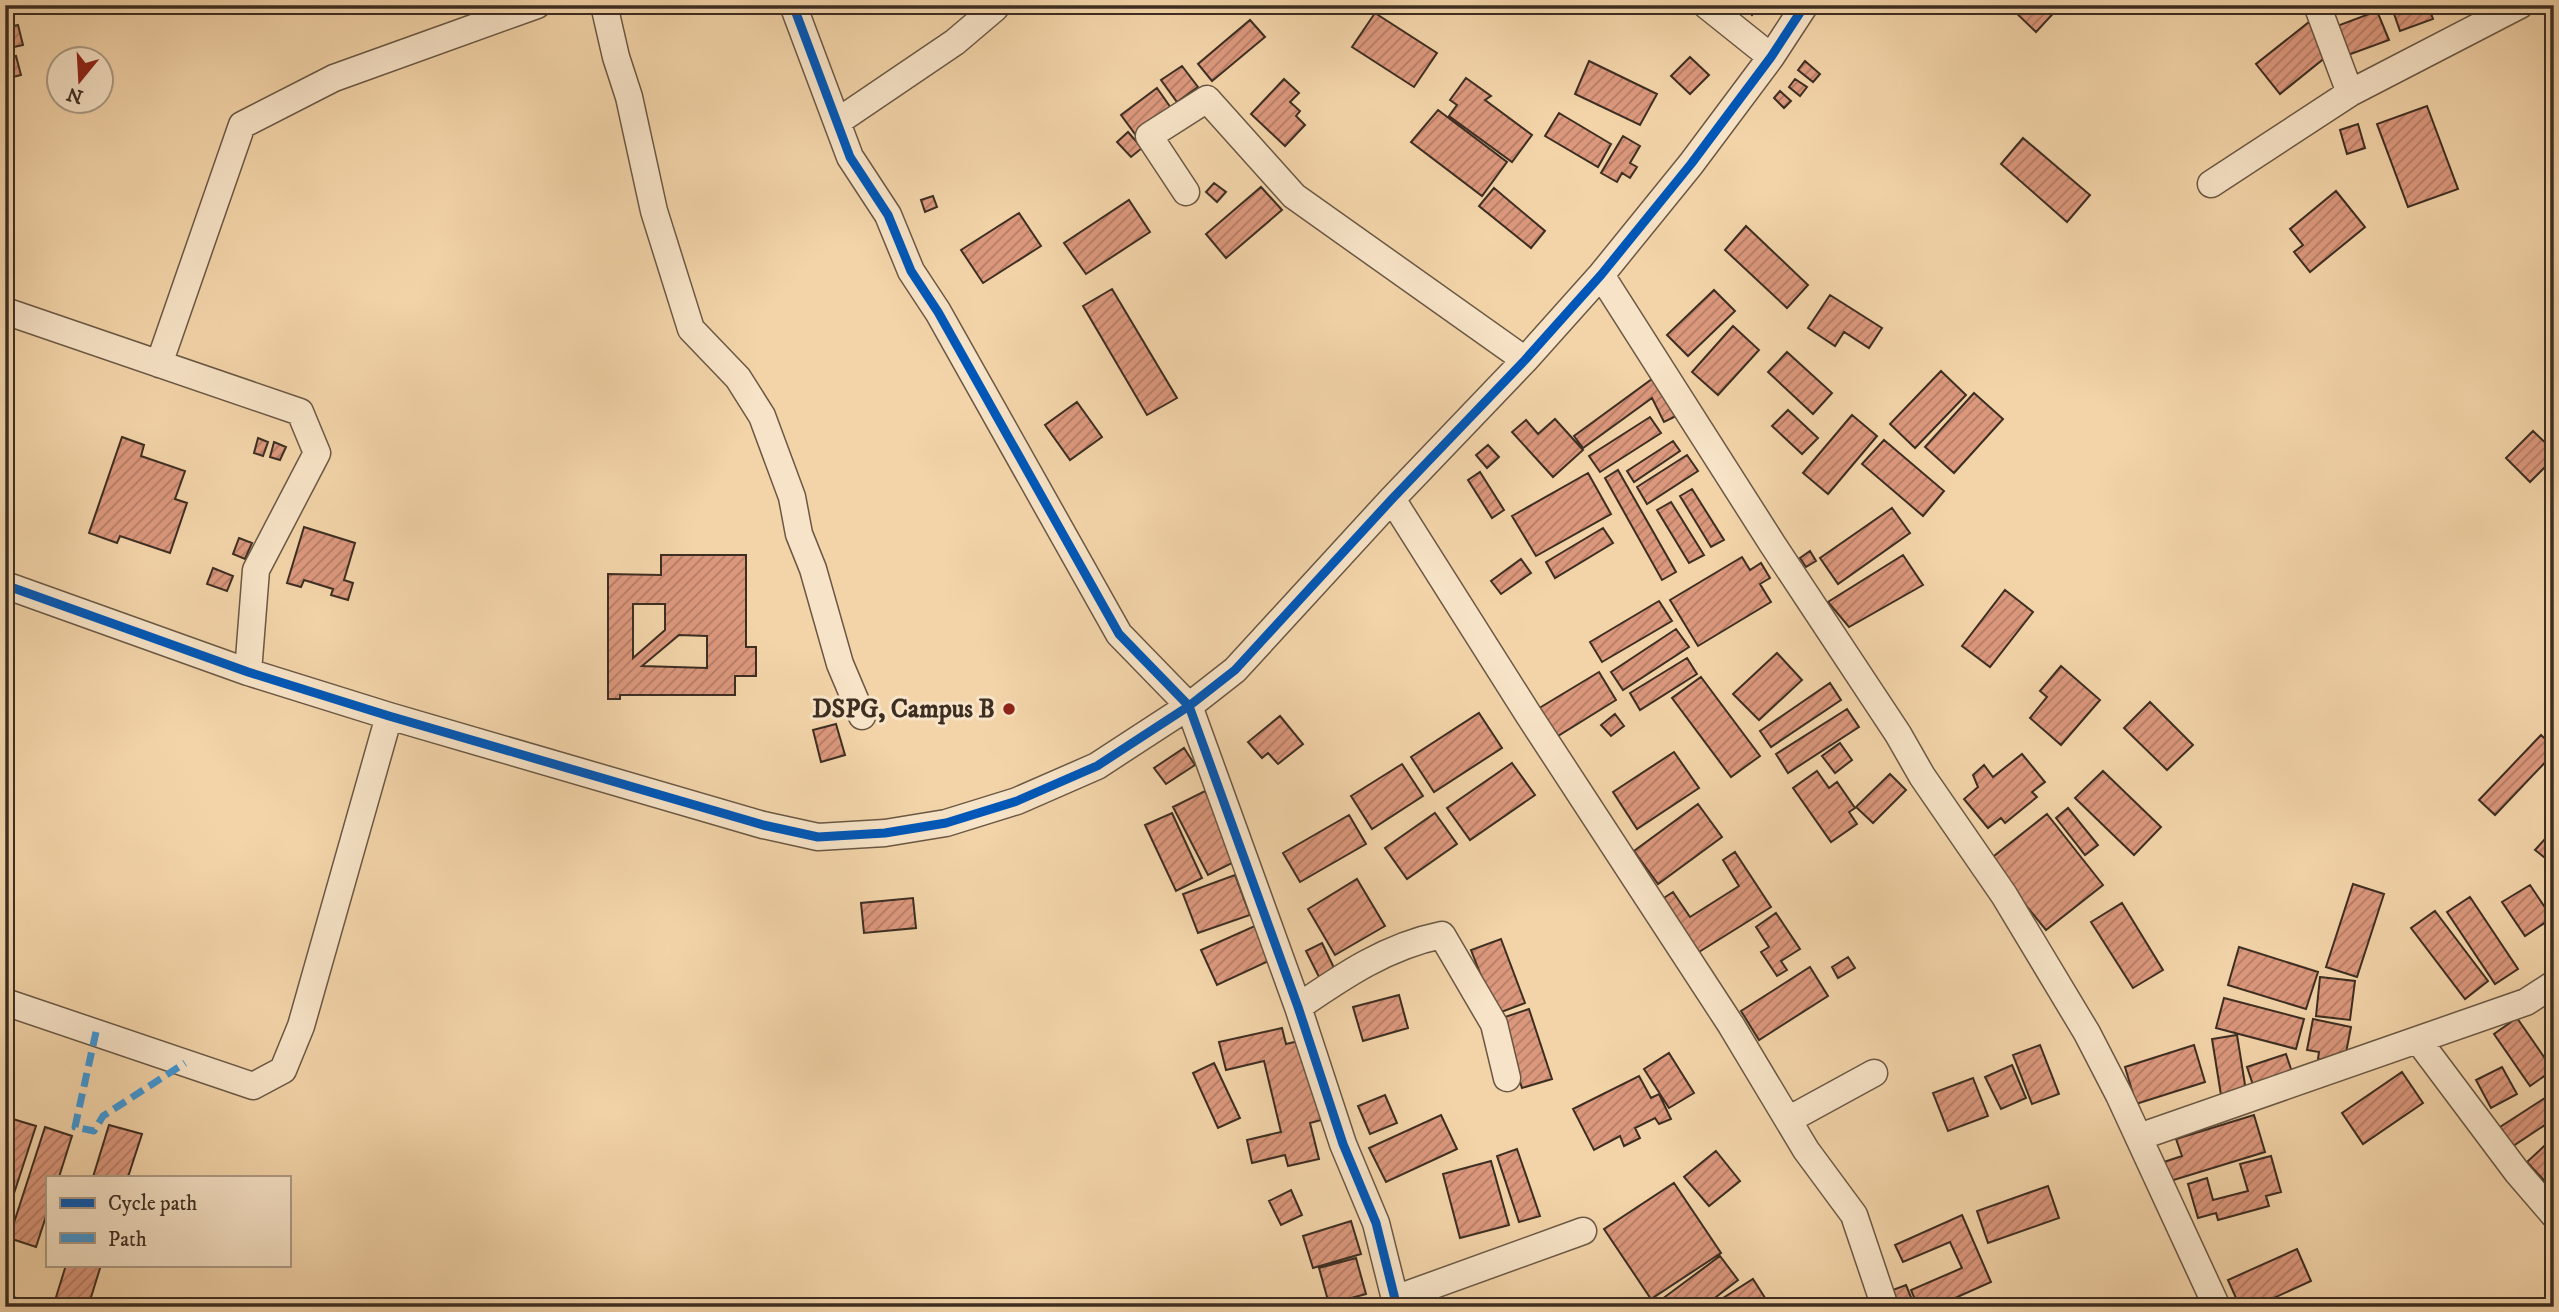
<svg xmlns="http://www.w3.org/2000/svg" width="2559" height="1312" font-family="'IM FELL DW Pica',serif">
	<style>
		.building { fill: url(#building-hatch); stroke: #3d2e22; stroke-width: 2; fill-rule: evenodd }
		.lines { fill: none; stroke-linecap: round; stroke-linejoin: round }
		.minor-casing { stroke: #6a5844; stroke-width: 29 }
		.minor { stroke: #f7e3c7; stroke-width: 26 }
		.quiet { stroke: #3f97d5; stroke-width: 7; stroke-dasharray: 14 7; stroke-linecap: butt }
		.cycleway-casing { stroke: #f7e3c7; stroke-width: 13 }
		.cycleway { stroke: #0057b8; stroke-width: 9 }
		.poi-dot { fill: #8f2418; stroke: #f7e3c7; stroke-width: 2.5 }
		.labels { text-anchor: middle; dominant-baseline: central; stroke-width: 6; stroke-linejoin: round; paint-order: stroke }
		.poi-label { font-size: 26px; font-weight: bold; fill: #3d2e22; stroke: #f7e3c7; text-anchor: end }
	</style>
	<defs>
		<pattern id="building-hatch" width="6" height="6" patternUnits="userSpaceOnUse" patternTransform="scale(1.75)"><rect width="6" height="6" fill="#dc987d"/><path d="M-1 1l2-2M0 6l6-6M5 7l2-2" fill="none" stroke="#b47c66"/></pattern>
	</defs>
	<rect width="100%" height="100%" fill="#f3d4a9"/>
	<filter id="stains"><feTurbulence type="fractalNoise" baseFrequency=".00286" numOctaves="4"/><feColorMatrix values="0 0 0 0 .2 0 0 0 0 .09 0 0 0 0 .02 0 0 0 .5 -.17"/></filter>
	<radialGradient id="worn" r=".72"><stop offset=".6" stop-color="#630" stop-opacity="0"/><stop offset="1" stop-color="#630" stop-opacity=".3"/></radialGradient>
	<path class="building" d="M959,5H974L965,12Z
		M1743,5H1762L1752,15Z
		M2008,5H2061L2036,32Z
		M2329,5H2359L2333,15Z
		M2391,5H2428L2433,19L2400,31Z
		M2377,11L2389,40L2348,55L2337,26Z
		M1375,13L1437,53L1414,87L1352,47Z
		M1250,20L1265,37L1212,81L1198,64Z
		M2309,22L2332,52L2280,94L2256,64Z
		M18,25L23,45L5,49V28Z
		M16,56L21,75L5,79V58Z
		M1690,57L1709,75L1690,94L1671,76Z
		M1589,61L1657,94L1640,125L1575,94Z
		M1805,61L1820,74L1813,82L1798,70Z
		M1182,66L1198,87L1177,102L1161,80Z
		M1466,78L1491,96L1485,100L1532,135L1512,162L1449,116L1457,105L1450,100Z
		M1284,79L1299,93L1290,102L1300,111L1296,116L1305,125L1285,146L1251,114Z
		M1795,79L1807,87L1800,96L1789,87Z
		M1157,88L1171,108L1135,134L1121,115Z
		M1780,91L1791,101L1784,108L1774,98Z
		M2427,106L2458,189L2408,207L2377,124Z
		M1438,110L1507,162L1482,196L1411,142Z
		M1559,113L1611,144L1598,167L1545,136Z
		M2358,124L2365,148L2347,154L2340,130Z
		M1128,132L1142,148L1131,157L1117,142Z
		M1623,136L1640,146L1630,163L1637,167L1630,178L1622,173L1617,182L1601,173Z
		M2023,138L2090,195L2067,222L2001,164Z
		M1214,183L1226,192L1217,202L1206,192Z
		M1261,187L1282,210L1226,258L1206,234Z
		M1494,188L1545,231L1531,248L1479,206Z
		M2336,191L2365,227L2310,272L2294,252L2303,245L2290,229Z
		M933,196L937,207L925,212L921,200Z
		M1129,200L1150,232L1086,274L1064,243Z
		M1019,213L1041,246L983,283L961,250Z
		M1746,226L1808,285L1787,308L1725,250Z
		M1112,289L1177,398L1147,415L1083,306Z
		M1714,290L1735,311L1688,356L1667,335Z
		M1830,295L1882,328L1869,348L1844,332L1835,346L1808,328Z
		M1733,326L1759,350L1718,395L1692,372Z
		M1787,352L1832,393L1813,414L1768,372Z
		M1941,371L1966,395L1915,448L1890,424Z
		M1652,379L1676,416L1664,422L1652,398L1583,448L1574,436Z
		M1974,393L2003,419L1954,473L1925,447Z
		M1077,402L1102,437L1070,460L1045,425Z
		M1788,410L1818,438L1802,454L1772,426Z
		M1852,415L1877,436L1828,494L1803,473Z
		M1650,417L1661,433L1600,472L1589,456Z
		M1555,419L1583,450L1553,477L1512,432L1526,420L1538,434Z
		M2533,431L2554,451V458L2530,482L2506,458Z
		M122,437L144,445L141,456L185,471L175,499L187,503L170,553L120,536L117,543L89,533Z
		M258,438L268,442L263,456L254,453Z
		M1884,440L1944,491L1923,516L1862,464Z
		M1673,441L1680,451L1634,482L1627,471Z
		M274,442L286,447L280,460L270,457Z
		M1488,445L1499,457L1487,468L1476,455Z
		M1687,455L1698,471L1647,504L1637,487Z
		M1618,470L1676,572L1662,580L1605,478Z
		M1480,472L1504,510L1492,518L1468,480Z
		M1588,473L1611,514L1536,556L1512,516Z
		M1692,489L1724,540L1711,547L1680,496Z
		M1671,502L1704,555L1689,563L1657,510Z
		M1892,508L1910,533L1838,584L1820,558Z
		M304,527L355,543L344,580L353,583L348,600L331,595L333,589L304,580L301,587L287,583Z
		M1603,528L1613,543L1555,578L1546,562Z
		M239,538L252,543L245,559L233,554Z
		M1810,551L1816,561L1806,567L1800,558Z
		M661,555H746V647H756V676H735V695H620V699H608V574L661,575ZM633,604H665V630L633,658ZM679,635L707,636V668L642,666Z
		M1903,555L1923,585L1849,627L1828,602Z
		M1742,557L1750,570L1761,563L1770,578L1760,584L1771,602L1698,646L1670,600Z
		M1521,559L1531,573L1501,594L1491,581Z
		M213,568L233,576L227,591L207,584Z
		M2005,590L2033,612L1990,667L1962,646Z
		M1659,601L1672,621L1602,662L1590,642Z
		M1676,629L1689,647L1623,690L1611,672Z
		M1777,653L1802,680L1759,720L1733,694Z
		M1687,658L1697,674L1640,710L1630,693Z
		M2061,666L2100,700L2061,745L2030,718L2047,697L2040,691Z
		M1599,672L1616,700L1553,739L1536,710Z
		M1701,677L1760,756L1731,777L1672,698Z
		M1830,683L1841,700L1771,747L1760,731Z
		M2150,702L2193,745L2167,770L2124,728Z
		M1847,709L1859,727L1788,773L1776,754Z
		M1479,713L1502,748L1434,792L1411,757Z
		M1615,714L1624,726L1611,736L1601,725Z
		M1280,716L1303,744L1278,764L1268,753L1262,758L1248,742Z
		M836,724L845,755L821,762L813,730Z
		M2541,735L2554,747V753L2495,815L2479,800Z
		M1840,743L1852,760L1835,773L1822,756Z
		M1184,748L1195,765L1166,784L1154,768Z
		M1674,752L1699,788L1637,829L1613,792Z
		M2022,754L2045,782L2032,792L2037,797L2005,823L2001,818L1988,828L1964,799L1978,787L1973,775L1984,765L1993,777Z
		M1512,763L1535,795L1470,840L1447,808Z
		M1402,764L1423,796L1372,829L1351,796Z
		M1817,771L1829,788L1837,782L1855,808L1849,812L1857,824L1831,842L1793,788Z
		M2103,771L2161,827L2134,855L2075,798Z
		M1890,774L1906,790L1873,823L1856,807Z
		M1205,791L1240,859L1208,875L1173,807Z
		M1698,804L1722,837L1658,884L1634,851Z
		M2068,808L2098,845L2085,855L2056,818Z
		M1172,813L1202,878L1176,891L1145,825Z
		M1435,813L1457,844L1407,879L1385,848Z
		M2047,814L2103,885L2046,930L1989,860Z
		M1349,815L1366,844L1300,882L1283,853Z
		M2554,829V865L2535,850Z
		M1735,852L1771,907L1691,957L1656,903L1673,892L1690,917L1739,886L1723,860Z
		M1235,875L1250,915L1198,933L1183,894Z
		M1357,879L1385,926L1335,955L1308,909Z
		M2353,884L2384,894L2357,977L2326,967Z
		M2530,885L2552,918L2525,936L2502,902Z
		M2470,897L2518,969L2495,984L2447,912Z
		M913,898L916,928L864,933L861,903Z
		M2122,903L2163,970L2133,988L2091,922Z
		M2435,911L2488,981L2465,999L2411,928Z
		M1776,913L1800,949L1781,961L1787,970L1777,976L1761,952L1769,947L1756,927Z
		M1257,925L1273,959L1217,985L1201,950Z
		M1501,939L1525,1003L1496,1014L1471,950Z
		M1322,943L1336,972L1320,979L1306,951Z
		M2239,947L2318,972L2306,1009L2228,985Z
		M1848,957L1855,968L1838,978L1832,967Z
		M1810,967L1828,996L1759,1040L1741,1011Z
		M2320,977L2355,981L2350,1020L2316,1016Z
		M1399,995L1408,1028L1363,1041L1353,1007Z
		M2224,998L2304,1019L2296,1049L2216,1028Z
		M1529,1009L1552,1079L1522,1088L1499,1019Z
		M2517,1018L2553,1070L2530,1086L2494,1034Z
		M2313,1019L2351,1027L2345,1058L2333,1055L2332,1062L2318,1059L2319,1052L2307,1050Z
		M1282,1028L1286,1044L1303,1040L1321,1120L1310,1123L1319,1159L1288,1166L1285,1155L1252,1163L1247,1140L1281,1132L1264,1061L1226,1070L1219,1042Z
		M2237,1035L2246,1091L2221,1095L2212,1039Z
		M2040,1045L2059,1094L2032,1104L2013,1055Z
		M2194,1045L2205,1082L2136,1104L2125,1067Z
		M1669,1053L1694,1093L1669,1108L1644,1069Z
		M2286,1054L2294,1078L2255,1091L2247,1067Z
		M1214,1063L1240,1118L1218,1128L1193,1073Z
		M2012,1065L2026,1098L2001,1109L1985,1077Z
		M2502,1067L2517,1094L2491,1108L2476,1080Z
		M2402,1072L2423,1103L2363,1144L2342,1113Z
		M1639,1076L1651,1098L1659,1094L1671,1119L1659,1124L1655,1118L1635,1128L1640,1138L1624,1146L1620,1136L1594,1150L1573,1109Z
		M1973,1078L1988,1116L1948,1131L1933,1093Z
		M1385,1095L1397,1123L1370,1134L1358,1106Z
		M2548,1096L2554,1104V1119L2513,1146L2500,1127Z
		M1441,1115L1457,1149L1386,1182L1369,1148Z
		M2254,1115L2265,1152L2167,1182L2161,1163L2182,1156L2176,1139Z
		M6,1117L36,1126L5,1221V1119Z
		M109,1125L142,1134L128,1177H93Z
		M45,1127L72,1136L59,1177H47V1213L36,1247L9,1238Z
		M2554,1137V1187L2552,1189L2527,1162Z
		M1517,1149L1540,1216L1519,1222L1497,1156Z
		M1716,1151L1740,1181L1709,1206L1684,1177Z
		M2271,1156L2281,1192L2266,1196L2269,1206L2218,1220L2216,1213L2198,1218L2188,1184L2207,1178L2213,1200L2248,1191L2240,1164Z
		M1491,1161L1509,1225L1460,1238L1443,1174Z
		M1674,1183L1721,1253L1651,1299L1604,1229Z
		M2048,1186L2059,1218L1988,1243L1977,1211Z
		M1291,1190L1302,1215L1281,1225L1269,1201Z
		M1962,1215L1991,1282L1935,1307H1918L1911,1290L1962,1268L1950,1242L1903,1262L1895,1245Z
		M1351,1221L1361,1254L1313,1268L1303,1236Z
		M2297,1249L2311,1281L2254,1307H2240L2228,1280Z
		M1720,1256L1738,1280L1703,1307L1654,1305Z
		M1356,1258L1366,1294L1329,1304L1319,1268Z
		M66,1265H101L88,1307H53Z
		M1753,1279L1767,1301L1758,1307H1729L1723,1298Z
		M1906,1285L1915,1307H1896L1890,1291Z
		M1979,1298L1983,1307H1960Z"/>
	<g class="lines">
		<g class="minor-casing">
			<path id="minor" d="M604,5L616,57L629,97L654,211L691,329L738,378L762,416L792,497L799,534L813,569L840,664L862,716
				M793,5L850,157L888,215L911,271L938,312L1119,634L1189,706L1298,1007L1343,1144L1376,1223L1397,1307
				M1706,5L1771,57
				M2317,5L2350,93
				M837,122L955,42L995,8
				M2211,184L2350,93L2520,5
				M1186,192L1149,136L1207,99L1294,196L1525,360
				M1601,275L1773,545L1898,734L1922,776L2004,895L2087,1033L2119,1095L2217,1307
				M5,311L300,412L317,453L256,570L248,672
				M159,364L242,125L334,78L537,5
				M1392,499L1528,714L1731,1025L1806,1150L1854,1215L1885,1307
				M5,585L248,672L389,716L763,825L818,837L885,833L946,823L1017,801L1097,766L1189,706L1235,670L1392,499L1525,360L1601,275L1691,164L1771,57L1805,5
				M5,1002L253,1086L283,1070L301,1026L389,716
				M1298,1007C1343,976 1387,946 1442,935L1494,1024L1507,1078
				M2418,1040L2517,1172L2554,1215
				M1788,1120L1874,1073
				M2139,1137L2526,1002L2554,984
				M1395,1299L1583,1231"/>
		</g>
		<use href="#minor" class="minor"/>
		<path class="quiet" d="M96,1032L75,1127L94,1131L103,1116L185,1063
			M5,1293L25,1307"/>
		<g class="cycleway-casing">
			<path id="cycleway" d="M793,5L850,157L888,215L911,271L938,312L1119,634L1189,706L1298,1007L1343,1144L1376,1223L1397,1307
				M5,585L248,672L389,716L763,825L818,837L885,833L946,823L1017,801L1097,766L1189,706L1235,670L1392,499L1525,360L1601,275L1691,164L1771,57L1805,5"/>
		</g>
		<use href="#cycleway" class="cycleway"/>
	</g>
	<circle class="poi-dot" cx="1009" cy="709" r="7"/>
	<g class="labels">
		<g class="poi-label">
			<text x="995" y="709">DSPG, Campus B</text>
		</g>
	</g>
	<rect width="2559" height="1312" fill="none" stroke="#f3d4a9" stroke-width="28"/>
	<rect x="7" y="7" width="2545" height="1298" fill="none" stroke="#3d2e22" stroke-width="3.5"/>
	<rect x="14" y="14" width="2531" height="1284" fill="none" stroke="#3d2e22" stroke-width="2"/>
	<rect x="46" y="1176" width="245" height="91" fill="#f7e3c7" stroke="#ad9b85" stroke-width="2"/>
	<rect x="60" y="1198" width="35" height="10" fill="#0057b8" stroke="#ad9b85" stroke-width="2"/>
	<text x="108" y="1210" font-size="21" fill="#3d2e22">Cycle path</text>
	<rect x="60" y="1233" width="35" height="10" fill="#3f97d5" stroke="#ad9b85" stroke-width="2"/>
	<text x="108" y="1246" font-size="21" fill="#3d2e22">Path</text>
	<g transform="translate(80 80) rotate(198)"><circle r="33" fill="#f7e3c7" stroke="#ad9b85" stroke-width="2"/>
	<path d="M0-5L12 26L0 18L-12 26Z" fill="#8f2418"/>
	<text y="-10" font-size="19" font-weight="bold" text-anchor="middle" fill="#3d2e22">N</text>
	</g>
	<rect width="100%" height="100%" filter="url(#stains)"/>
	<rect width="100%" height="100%" fill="url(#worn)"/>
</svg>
